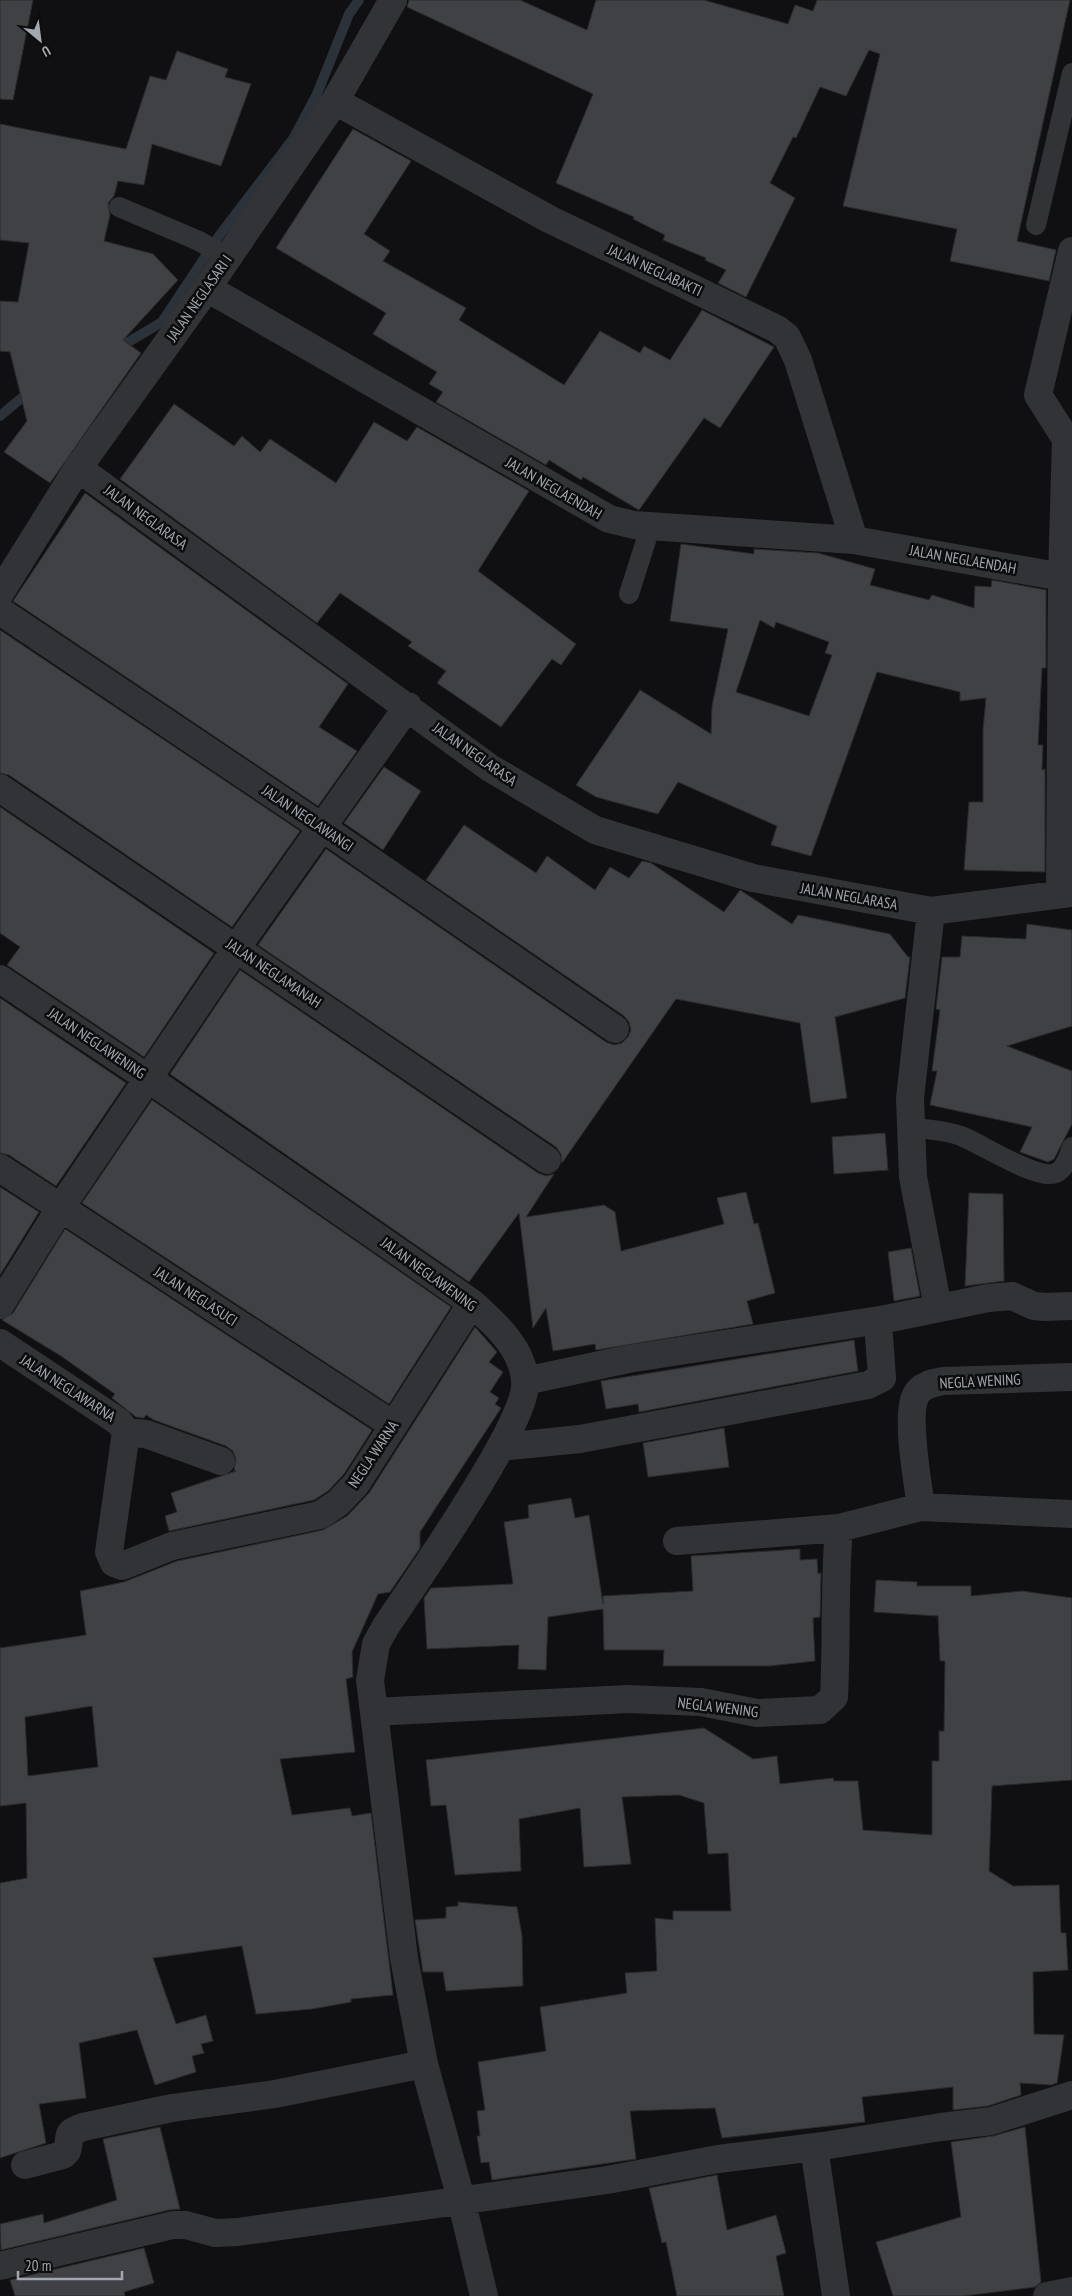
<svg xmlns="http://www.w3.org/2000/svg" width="1072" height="2296" font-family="'PT Sans Narrow',sans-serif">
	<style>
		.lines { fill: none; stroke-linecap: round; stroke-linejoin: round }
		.stream { stroke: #2b3239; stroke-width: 10 }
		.building { fill: #404145; stroke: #2b2b2d; fill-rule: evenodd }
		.lane { stroke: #323336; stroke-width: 20 }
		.street { stroke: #323336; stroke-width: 28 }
		.labels { text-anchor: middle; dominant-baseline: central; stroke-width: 5; stroke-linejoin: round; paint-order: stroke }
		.street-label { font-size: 15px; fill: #a3a7b1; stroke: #0c0c0d }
	</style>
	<rect width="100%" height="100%" fill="#101012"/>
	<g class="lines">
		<path class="stream" d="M115,350L162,322L219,236L293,139L317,94L349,14L359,0
			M0,416L24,396L33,391"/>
	</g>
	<path class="building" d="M0,0H33L13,100L0,99Z
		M409,0H520L587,30L596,0H704L788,24L795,5L813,11L817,0H1070L1017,241L1056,250L1049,281L950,261L957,229L843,206L880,54L869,50L846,96L820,87L796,138L793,137L770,183L795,198L746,297L718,283L726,270L705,260L706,258L663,240L665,235L633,219L634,217L556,183L593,94L407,7Z
		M177,51L228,69L225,77L251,84L221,166L152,144L144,185L118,181L114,196L108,203L110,215L104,241L153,254L178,280L123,340L141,353L50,483L4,452L27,421L10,352L0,351V301L18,302L29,243L0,240V124L126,149L150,76L166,80Z
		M353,129L411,161L364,234L390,251L383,261L466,308L459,320L564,385L600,331L640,353L644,346L670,360L702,310L774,347L720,428L704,418L639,510L583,477L581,480L549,460L546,465L436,402L443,392L429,384L437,372L373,334L386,313L276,248Z
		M174,404L234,446L242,436L260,452L270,439L336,483L374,422L407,441L417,427L529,491L478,571L576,644L561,665L552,659L501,727L437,683L446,671L408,646L412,642L340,593L317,623L120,479Z
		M85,493L348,684L319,727L357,751L318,806L13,601Z
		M681,544L754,554V549L818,553L875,569L870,585L929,600L932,595L974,608L975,586L991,587L992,580L1046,590V668H1042L1038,745H1043L1042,770L1045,769V872L964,870L969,802H983V730L986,698L960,701V692L877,672L811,856L771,845L777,826L678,782L658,814L596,797L576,785L640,690L711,734L712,706L728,629L670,621ZM760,620L774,628L776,622L829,642L825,653L832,655L809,716L736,692Z
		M0,630L300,831L232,927L9,775L0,773Z
		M384,767L421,791L383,850L344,823Z
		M0,807L214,953L144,1057L7,965L20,947L0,933Z
		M464,825L536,873L547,856L595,890L610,867L629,878L642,861L651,863L724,912L740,890L792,924L798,915L890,934L908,957H910L905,998L835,1017L847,1098L811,1103L800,1023L676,999L562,1163L561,1154L556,1147L258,945L326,849L606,1042L614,1045L622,1043L628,1037L631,1030L629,1022L624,1016L426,880Z
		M1027,924L1072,930V1026L1007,1046L1072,1071V1124L1054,1159L1048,1162L1020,1152L1032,1127L930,1105L937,1071H932L940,1010L936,1009L942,957H960L962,936L1026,939Z
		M240,970L538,1173L546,1176L554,1174L526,1217L604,1205L615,1212L621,1251L724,1224L717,1198L746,1192L754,1224L758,1223L775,1293L747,1301L753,1324L596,1350L595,1344L553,1351L546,1308L533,1328L519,1213L469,1282L170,1074Z
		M0,998L126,1083L56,1186L9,1155L0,1153Z
		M152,1100L451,1307L389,1404L82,1203Z
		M885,1133L888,1170L834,1174L832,1137Z
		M0,1187L39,1212L0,1275Z
		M969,1193L1003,1194L1004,1281L965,1286Z
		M65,1229L372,1430L344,1474L328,1491L314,1500L169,1531L165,1516L177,1512L171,1493L236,1471L234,1470L236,1459L233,1451L226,1446L154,1420L146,1415L144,1418L136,1417L112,1398L115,1394L61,1356L2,1320L13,1313Z
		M911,1248L920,1296L894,1301L888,1252Z
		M475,1327L497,1352L489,1362L503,1372L490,1392L499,1398L495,1404L501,1408L420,1532V1548L390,1592L378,1594L352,1652L353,1677L346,1679L355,1752L280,1759L292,1815L350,1808L352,1816L371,1813L393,1995L351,1999V2002L312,2009L256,2014L242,1946L153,1958L176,2024L206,2015L213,2041L201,2044L204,2053L192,2056L196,2072L155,2085L137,2030L79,2043L86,2098L39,2104L46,2143L0,2158V1883L27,1878L26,1803L0,1806V1648L86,1635L80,1591L124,1582L177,1561L323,1530L347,1516L369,1493ZM92,1706L98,1767L28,1776L25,1717Z
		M854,1340L858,1371L639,1412L638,1404L606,1409L601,1381Z
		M724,1428L729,1467L648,1477L643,1443Z
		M571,1498L575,1518L589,1515L603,1604V1596L693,1591L691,1556L800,1549V1560L817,1559L818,1574L821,1573L820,1617L813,1618L815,1661L769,1666H663L664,1650H604L603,1609L548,1617L546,1670L518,1669L519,1645L427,1649L424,1598L431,1588L513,1584L504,1522L529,1518L528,1505Z
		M876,1580L917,1582V1586H971V1596L1022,1591L1072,1598V1780L992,1786L989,1871L1013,1886L1059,1885L1061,1933H1066L1068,1970L1033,1972L1034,2034L1064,2035L1057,2083L1051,2085L1020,2083L1021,2095L988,2106L953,2110V2087L862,2097L865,2122L722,2138L715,2108L630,2111L636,2159L492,2180L489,2162L481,2163L477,2136H480L477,2111L485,2110L478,2062L546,2051L540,2007L627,1993L625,1973L657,1971L655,1918L673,1920V1911H731L728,1853L708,1854L704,1803L679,1795L622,1797L631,1864L584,1867L580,1808L519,1819L521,1871L455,1875L446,1805L431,1806L426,1760L704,1728L753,1759L777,1756L780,1784L833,1778L834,1781H858L863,1830L932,1835V1761H939V1731H944L945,1661H940L938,1616L874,1612Z
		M458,1902L517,1907L522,1936L523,1986L446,1991L443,1972H423L415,1920L446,1918V1907L458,1906Z
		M160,2127L180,2209L169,2210L1,2250L0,2224L43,2214L44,2223L117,2200L103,2139Z
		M1025,2127L1041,2282L1035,2287L964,2296H893L876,2242L961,2217L951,2142L993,2136Z
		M717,2175L727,2230L776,2215L786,2253L776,2256L784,2296H677L666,2242L662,2243L649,2188Z
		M144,2248L154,2283L124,2292L125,2296H15L10,2280Z"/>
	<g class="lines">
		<path class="lane" d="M119,207L199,241L228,258
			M1036,225L1072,73
			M629,594L651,525
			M911,1127C927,1130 946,1130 961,1136C980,1143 1037,1181 1056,1173C1065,1169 1069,1156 1072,1147"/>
		<path class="street" d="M335,101L549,219L777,329L787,337L798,360L854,540
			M207,288L609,519L634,525L854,540L1062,577
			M78,468L490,768L595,830L753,878L931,911L1072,893
			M0,593L78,468L207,288L335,101L393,0
			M0,611L323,828L615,1029
			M0,788L547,1160
			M1060,894L1062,577L1066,439L1038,395L1072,251
			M931,911L910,1098L913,1177L938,1308
			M0,979L149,1079L472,1303C495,1324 521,1346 525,1379C531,1420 413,1585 386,1626L376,1644L370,1680L404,1958L424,2064L461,2199L484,2296
			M0,1168L393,1425
			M0,1305L61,1207L237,947L408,706
			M0,1343L119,1422L126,1432L109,1552L114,1563L122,1566L172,1546L320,1515L338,1503L356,1484L472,1303
			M525,1381L628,1359L886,1319L988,1298L1012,1296L1034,1306L1045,1307L1072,1306
			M126,1432L146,1434L221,1461
			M501,1447L580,1439L868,1385L882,1378L879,1336
			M921,1507C918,1483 905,1415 916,1395C921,1385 933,1383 943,1381L1072,1377
			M677,1541L839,1528
			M374,1712L628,1699L701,1702L757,1713L820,1710L834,1697C837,1640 834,1584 839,1528L921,1507L1072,1514
			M814,2147L836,2296
			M25,2165L63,2155L67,2151C72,2135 63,2134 83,2127L172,2108L275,2094L424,2064
			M0,2266L173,2225H186L215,2233L238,2232L607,2180L718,2159L823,2146L941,2127L991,2121L1072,2095
			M1047,2296L1072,2291"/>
	</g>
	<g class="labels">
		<g class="street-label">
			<text transform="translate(655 270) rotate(25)">JALAN NEGLABAKTI</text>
			<text transform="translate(199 298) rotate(-55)">JALAN NEGLASARI I</text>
			<text transform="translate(554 488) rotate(30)">JALAN NEGLAENDAH</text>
			<text transform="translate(146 517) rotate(36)">JALAN NEGLARASA</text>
			<text transform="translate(963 559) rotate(10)">JALAN NEGLAENDAH</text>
			<text transform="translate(475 754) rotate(35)">JALAN NEGLARASA</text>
			<text transform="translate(308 818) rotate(34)">JALAN NEGLAWANGI</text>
			<text transform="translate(849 896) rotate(10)">JALAN NEGLARASA</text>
			<text transform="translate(274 973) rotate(34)">JALAN NEGLAMANAH</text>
			<text transform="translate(97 1043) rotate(34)">JALAN NEGLAWENING</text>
			<text transform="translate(429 1274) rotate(36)">JALAN NEGLAWENING</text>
			<text transform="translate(196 1296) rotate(33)">JALAN NEGLASUCI</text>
			<text transform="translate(980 1381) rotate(-3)">NEGLA WENING</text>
			<text transform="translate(68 1388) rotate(33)">JALAN NEGLAWARNA</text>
			<text transform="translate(373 1454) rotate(-56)">NEGLA WARNA</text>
			<text transform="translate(718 1707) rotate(7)">NEGLA WENING</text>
		</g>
	</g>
	<g transform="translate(40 40) rotate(151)" stroke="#0c0c0d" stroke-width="4" paint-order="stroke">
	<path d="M0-4L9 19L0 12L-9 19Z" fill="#a3a7b1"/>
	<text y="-8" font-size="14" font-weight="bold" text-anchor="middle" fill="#a3a7b1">U</text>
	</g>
	<path d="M18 2271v8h104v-8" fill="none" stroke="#a3a7b1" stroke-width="2.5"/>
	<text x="25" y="2271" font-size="15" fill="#a3a7b1" stroke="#0c0c0d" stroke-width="4" paint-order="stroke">20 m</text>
</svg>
